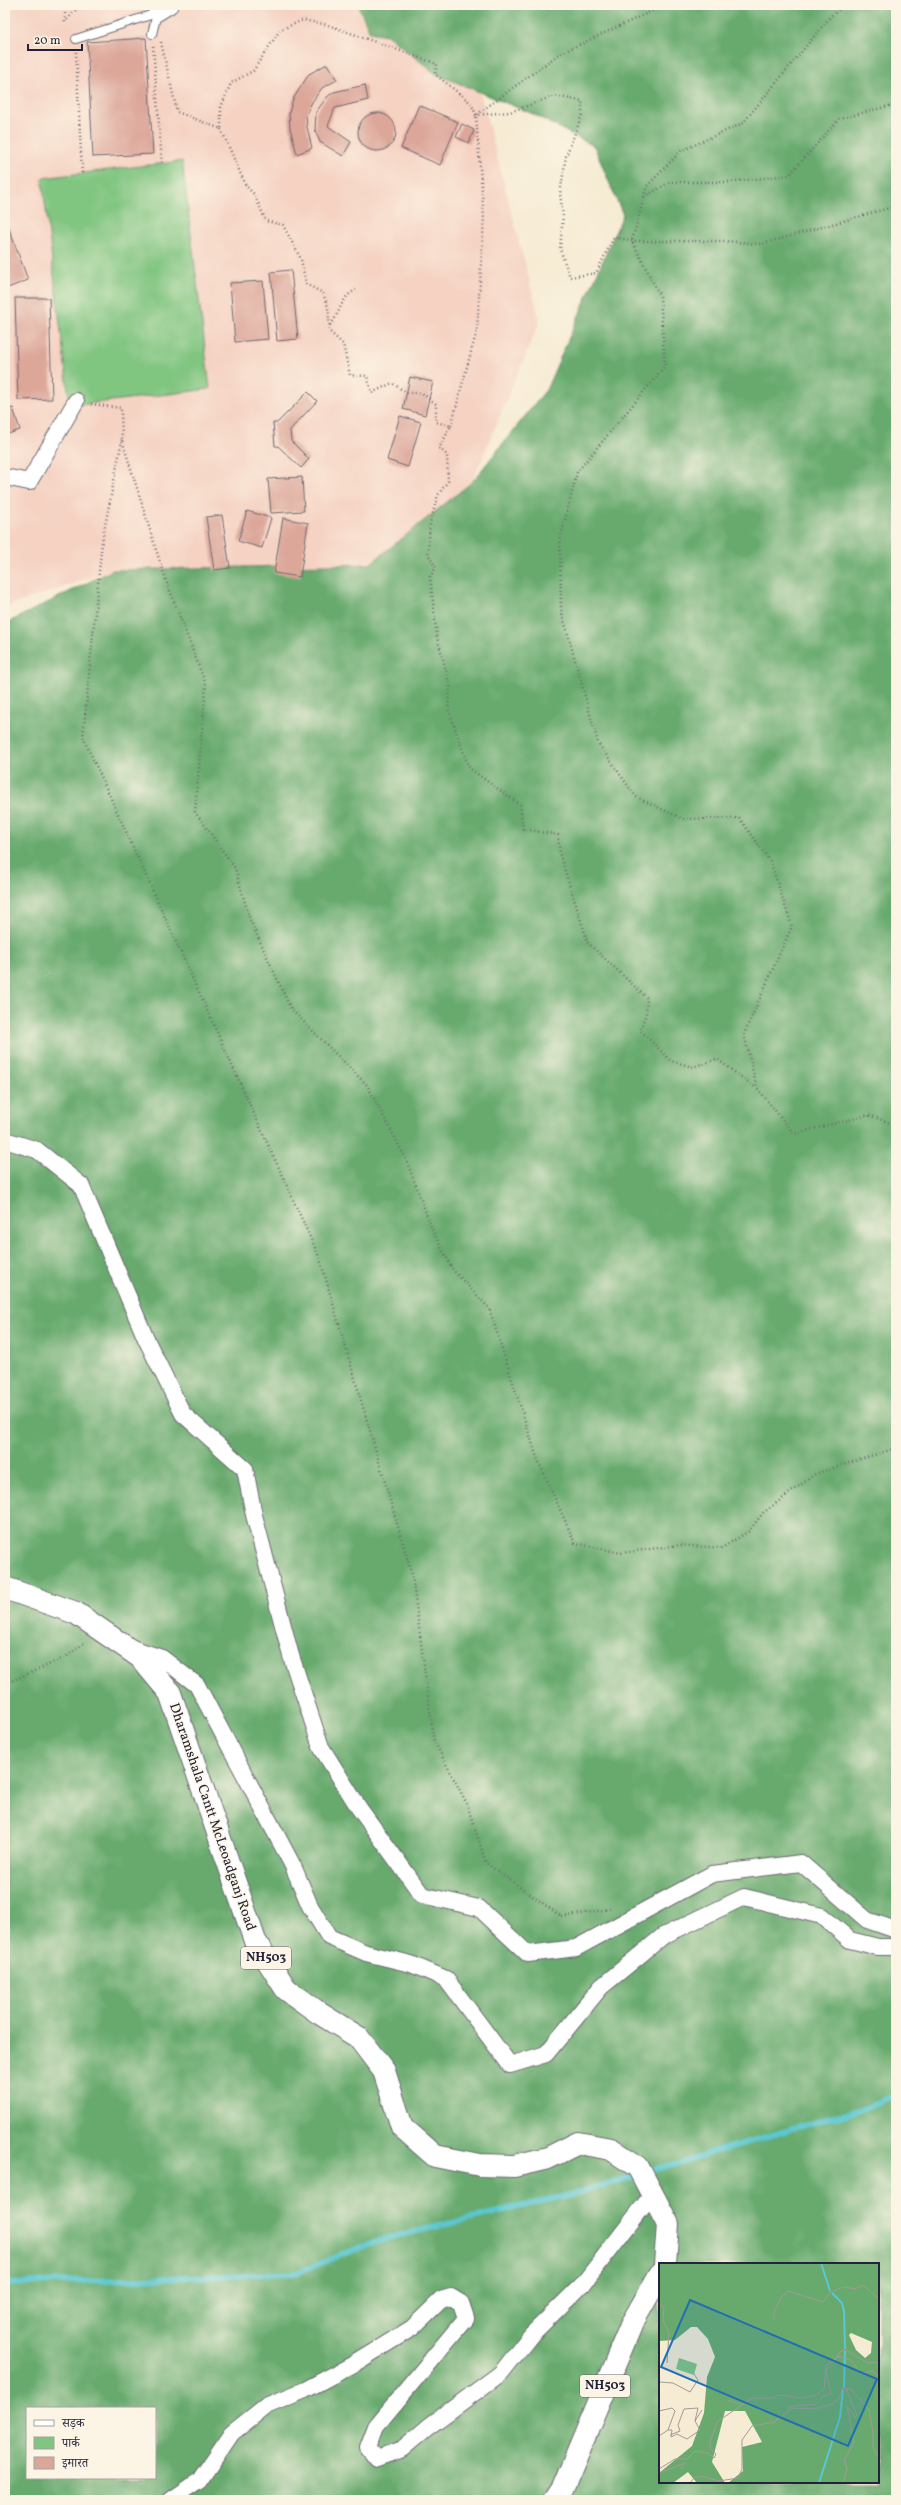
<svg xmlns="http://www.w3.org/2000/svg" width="901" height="2505" font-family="Vollkorn,'Noto Serif Devanagari',serif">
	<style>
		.built { fill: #f5d2c2 }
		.green { fill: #80c580; stroke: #51745e }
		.forest { fill: #68aa6e; stroke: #456654; fill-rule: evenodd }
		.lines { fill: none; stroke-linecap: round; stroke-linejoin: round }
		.stream { stroke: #5ac7d2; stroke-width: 5.5 }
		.building { fill: #dca699 }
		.lane-casing { stroke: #6c6870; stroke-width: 10 }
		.street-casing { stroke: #6c6870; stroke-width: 18 }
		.primary-casing { stroke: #6c6870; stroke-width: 24 }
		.path { stroke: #6c6870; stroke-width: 2.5; stroke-dasharray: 1 3; stroke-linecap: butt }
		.lane { stroke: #fff; stroke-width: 8 }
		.street { stroke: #fff; stroke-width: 16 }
		.primary { stroke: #fff; stroke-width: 22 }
		.labels { text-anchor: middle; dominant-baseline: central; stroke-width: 3; stroke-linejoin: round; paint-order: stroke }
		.shield { fill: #fcf5e5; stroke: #63616e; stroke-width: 1 }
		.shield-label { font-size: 13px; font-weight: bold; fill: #22223b }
		.street-label { font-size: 14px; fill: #22223b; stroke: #fcf5e5 }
		.inset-river { fill: none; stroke: #5ac7d2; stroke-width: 2 }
		.inset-road { fill: none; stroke: #a19b96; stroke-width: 1 }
		.view { fill: #1f6fb2; fill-opacity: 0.15; stroke: #1f6fb2; stroke-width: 2 }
		.inset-edge { fill: none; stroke: #22223b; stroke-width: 2 }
	</style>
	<rect width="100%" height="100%" fill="#fcf5e5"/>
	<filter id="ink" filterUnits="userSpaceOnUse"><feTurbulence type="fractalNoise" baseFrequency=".025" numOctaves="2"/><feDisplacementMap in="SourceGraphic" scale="8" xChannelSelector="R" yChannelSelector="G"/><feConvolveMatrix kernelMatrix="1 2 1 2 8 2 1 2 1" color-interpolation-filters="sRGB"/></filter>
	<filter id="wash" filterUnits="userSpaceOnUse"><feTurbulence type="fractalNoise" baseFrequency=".012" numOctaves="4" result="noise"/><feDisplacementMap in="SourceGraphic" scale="16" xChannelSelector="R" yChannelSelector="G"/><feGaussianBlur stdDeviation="0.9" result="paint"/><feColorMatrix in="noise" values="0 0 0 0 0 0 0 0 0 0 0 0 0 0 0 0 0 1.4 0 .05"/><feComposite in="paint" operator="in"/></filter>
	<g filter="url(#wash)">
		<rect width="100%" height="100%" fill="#f6ebd3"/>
		<path class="built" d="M5,5H457L540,321L472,482L370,564L113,570L5,607Z"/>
		<path class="green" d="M182,161L210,389L70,406L42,178Z"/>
		<path class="forest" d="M358,5H896V2500H5V624L113,570L370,564L472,482L546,390L623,215L594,146L533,114L436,74L387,35L370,32ZM660,2264H878V2482H660ZM27,2408H155V2478H27Z"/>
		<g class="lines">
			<path class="stream" d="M646,2172L871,2106L896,2095
				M5,2284L296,2273L376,2241L573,2194L638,2175"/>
		</g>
		<g id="blocks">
			<path class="building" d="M146,38L153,154L93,157L87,42Z
				M327,64L337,80L322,88L312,102L306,115L307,127L312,148L297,154L290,128L289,113L293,99L309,74Z
				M365,85L368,100L335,108L328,126L351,142L343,156L320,142L315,130L316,112L327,97L334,92Z
				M419,105L458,122L440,165L401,148Z
				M358 132a19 19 0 1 1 38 0a19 19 0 1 1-38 0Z
				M462,124L474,130L469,143L456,137Z
				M8,226L28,280L5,289V227Z
				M291,270L298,339L277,341L271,272Z
				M263,281L268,339L235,342L230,283Z
				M15,298H49L52,399L18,400Z
				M410,377L433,382L425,415L403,409Z
				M308,392L317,401L290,430L291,441L309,459L301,468L278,446H275L273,423H277Z
				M13,408L20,430L5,435V410Z
				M400,416L421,422L408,467L387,460Z
				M302,477L304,511L271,513L268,479Z
				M247,511L271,518L262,548L238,541Z
				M222,515L230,568L214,570L206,517Z
				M283,518L308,523L300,577L274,573Z"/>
		</g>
	</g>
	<g filter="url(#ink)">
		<use href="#blocks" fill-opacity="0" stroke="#6c6870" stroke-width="1"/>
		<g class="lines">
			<g class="lane-casing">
				<path id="lane" d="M76,39L157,13L152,34"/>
			</g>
			<g class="street-casing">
				<path id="street" d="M156,5L157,13L170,5
					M5,477L29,482L76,401
					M5,1140L37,1150L81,1185L146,1339L183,1414L245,1469L254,1515L291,1656L321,1747L359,1808L422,1895L479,1908L528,1954L576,1948L712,1874L801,1863L867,1920L896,1930
					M132,1648L162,1658L197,1685L293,1866L310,1906L329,1937L366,1953L411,1964L446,1979L510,2065L546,2054L601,1987L663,1936L744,1897L822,1916L850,1940L878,1947H896
					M171,2500L199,2481L232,2433L266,2406L305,2390L352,2365L412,2328L441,2300L451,2297L461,2303L466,2318L376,2426L368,2447L377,2458L402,2449L428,2427L501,2373L531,2335L583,2284L652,2195"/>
			</g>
			<g class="primary-casing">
				<path id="primary" d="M5,1588L76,1613L140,1657L170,1693L255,1941L286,1989L319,2013L358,2037L384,2071L402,2127L435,2156L480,2165L514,2166L548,2158L578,2143L611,2149L638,2167L668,2224L665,2264
					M555,2500L563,2488L632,2323L660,2274"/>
			</g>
			<path class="path" d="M65,5V22L80,5
				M86,5L92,7L94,5
				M845,5L831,16L743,123L681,151L647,186L632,241L660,296L665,366L577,472L560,540L561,609L598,743L636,797L683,819L739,818L770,861L792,926L744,1034L757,1088L794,1134L868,1115L896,1125
				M161,42L177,112L221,129V107L231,83L253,71L280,30L303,20L328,25L437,64L435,74L471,103L476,115L510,112L554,96L582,101V115L566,156L560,194L563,215L560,249L570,277L596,273L614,237L632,241H725L762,244L896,206
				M153,46L162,164
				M76,52L82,173
				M221,129L246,186L254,194L266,221L283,225L301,259L306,284L323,293L328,307L330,332L343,344L350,375L367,376L372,393L392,383L407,393H422L436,404V422L451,426L439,448L447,455L448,481L438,495L430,523L428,554L436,568L430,576L437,637L450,686L448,708L469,768L520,805L523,829L558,835L560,855L588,943L647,998L646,1014L640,1030L671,1061L693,1067L717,1059L756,1088
				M644,197L670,182H729L789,175L839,119L896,104
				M330,325C341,313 340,297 356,290
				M91,404L121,408L122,440L164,575L206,685L195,812L235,868L250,920L291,1009L367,1085L406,1159L434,1234L453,1270L489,1308L537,1458L575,1543L621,1553L679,1545L722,1548L749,1531L763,1513L815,1474L896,1448
				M451,426L477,330L484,219L476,115L559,54L665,5
				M122,440L102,541L83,737L320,1259L412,1575L434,1741L467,1804L486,1863L562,1917L610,1909
				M5,1684L66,1657L84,1643"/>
			<use href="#lane" class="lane"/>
			<use href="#street" class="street"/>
			<use href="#primary" class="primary"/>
		</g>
	</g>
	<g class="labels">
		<g class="shield">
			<rect x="241" y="1947" width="50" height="22" rx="3"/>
			<rect x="580" y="2375" width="50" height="22" rx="3"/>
		</g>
		<g class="shield-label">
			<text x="266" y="1958">NH503</text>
			<text x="605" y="2386">NH503</text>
		</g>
		<g class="street-label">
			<text transform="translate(212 1817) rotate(71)">Dharamshala Cantt McLeoadganj Road</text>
		</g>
	</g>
	<g transform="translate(659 2263)">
		<rect width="220" height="220" fill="#f6ebd3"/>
		<path d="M20,95L38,101L35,112L17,106Z" fill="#80c580"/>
		<path d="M0,0H220V220H69L84,208L83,184L103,179L86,148H66L53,199L66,220H38L29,209L14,220H0V210L33,183L45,150L48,114L56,94L49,76L38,64H32L16,77L0,78ZM192,70L213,79L212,90L206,95L197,87L190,72Z" fill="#68aa6e" fill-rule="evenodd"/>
		<path class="inset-river" d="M162,0L171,28M173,30L183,40L185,48L186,86M185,124L186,88M160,220L181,154L184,127"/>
		<path class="inset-road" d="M0,41L5,44L4,58L10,69L8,100M115,56V49L122,35L129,28L164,39L171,29L185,24L196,26L204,22L220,36M0,119L14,120L31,129L39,117L35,111M68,137L85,142M128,147L134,143L157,141L164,133L172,131L167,108L182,88L187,87L209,100L220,99M0,148L13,145L16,148L9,167L0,173M9,167H13L12,174L18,171L28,176L41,167L36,158M11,172L21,168L19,162L25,146L39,145L36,158L43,147M0,206L16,196H28L36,188L49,190L55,195L57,191L51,185V179L58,159L93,135H114L120,132L143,135L157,132L165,126L167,103L180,93L192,97L200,108L205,110L214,108L220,114M0,210L26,200L22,206M31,220L35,215L42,213L60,218L79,215L83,206V177L93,163L115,159L134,145L155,146L174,141L179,137L184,125L192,126L210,147L214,169V184L220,196M184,220L188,206L185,197L195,180L188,143L196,154L198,152L187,126"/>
		<path class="view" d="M31,37L218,116L189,183L2,104Z"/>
		<rect width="220" height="220" class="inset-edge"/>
	</g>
	<rect width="901" height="2505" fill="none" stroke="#fcf5e5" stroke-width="20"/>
	<rect x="26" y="2407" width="130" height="72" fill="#fcf5e5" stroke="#a5a1a1"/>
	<rect x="34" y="2420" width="20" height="6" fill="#ffffff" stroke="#a5a1a1"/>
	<text x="62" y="2427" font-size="12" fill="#22223b">सड़क</text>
	<rect x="34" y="2437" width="20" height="12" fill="#80c580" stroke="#a5a1a1"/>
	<text x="62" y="2447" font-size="12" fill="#22223b">पार्क</text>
	<rect x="34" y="2457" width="20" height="12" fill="#dca699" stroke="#a5a1a1"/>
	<text x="62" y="2467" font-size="12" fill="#22223b">इमारत</text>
	<path d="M28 44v6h54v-6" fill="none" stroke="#22223b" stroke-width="2"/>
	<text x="34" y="44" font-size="12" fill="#22223b" stroke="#fcf5e5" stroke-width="3" paint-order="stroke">20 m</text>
</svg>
